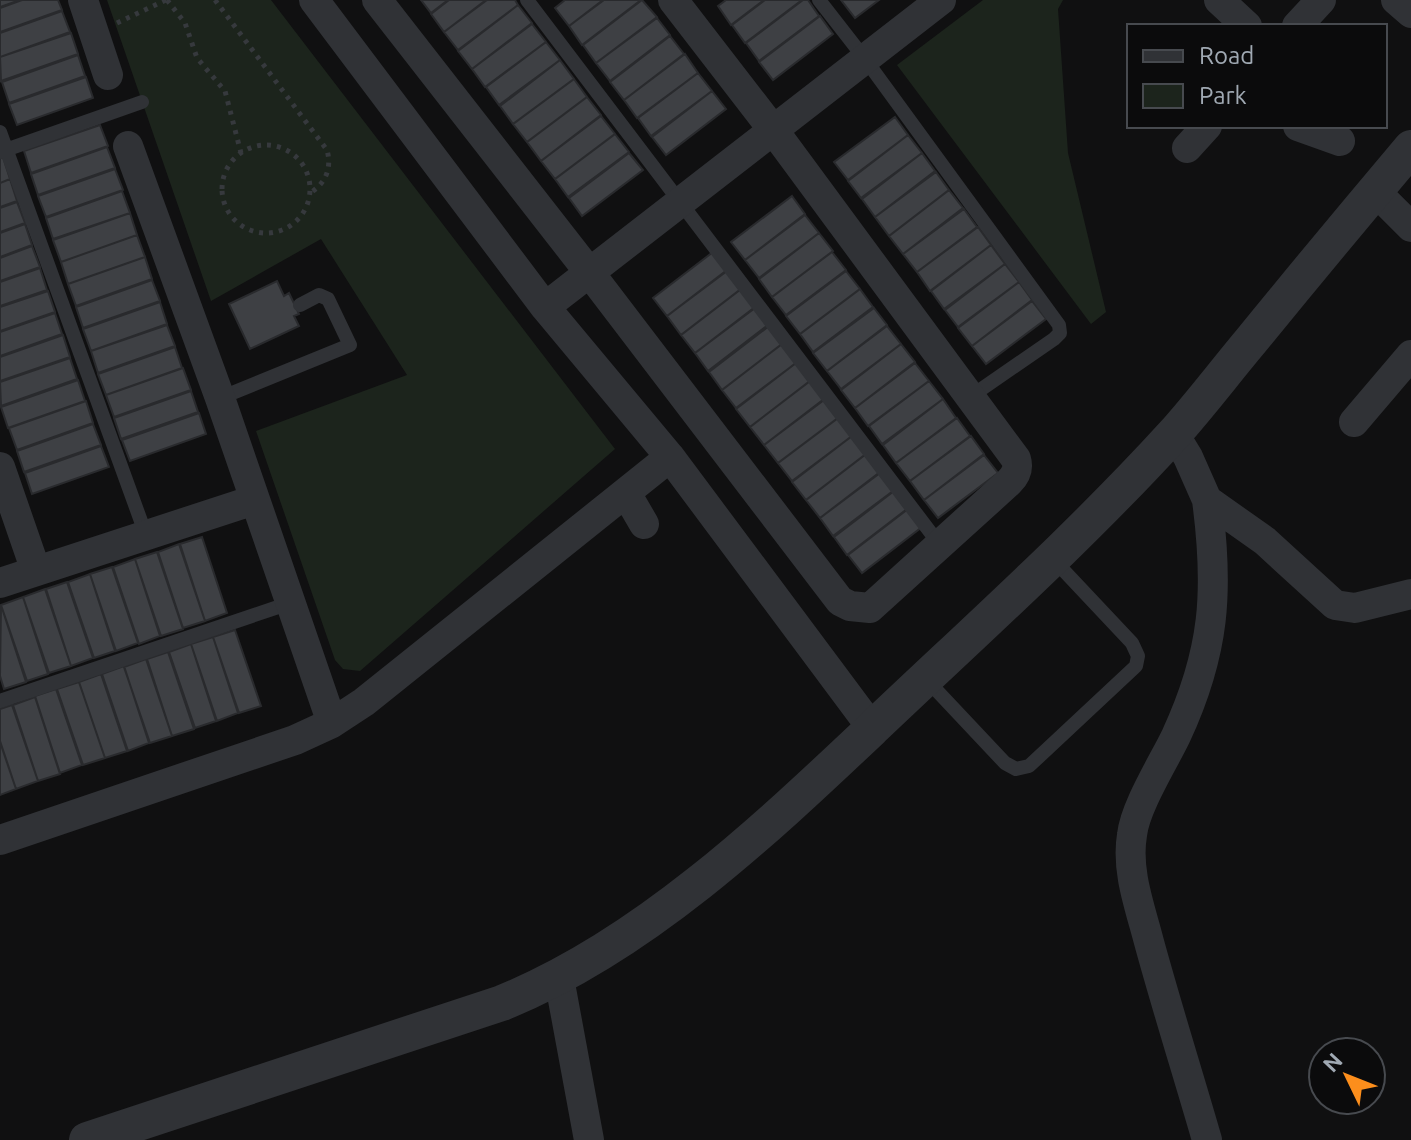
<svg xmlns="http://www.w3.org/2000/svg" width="1411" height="1140" font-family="Ubuntu,sans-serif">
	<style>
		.green { fill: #1c241c }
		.building { fill: #3e4044; stroke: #292a2d; stroke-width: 2 }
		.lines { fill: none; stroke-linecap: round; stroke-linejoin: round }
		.path { stroke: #36393d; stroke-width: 5; stroke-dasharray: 4 6; stroke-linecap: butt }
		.service { stroke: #303236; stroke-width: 14 }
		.minor { stroke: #303236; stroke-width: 30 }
		.tertiary { stroke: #303236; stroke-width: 36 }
	</style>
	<rect width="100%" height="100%" fill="#101011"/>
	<path class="green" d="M107,0H271L615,449L360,671L343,669L335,660L256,431L407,375L321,239L211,301Z
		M983,0H1063L1058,9L1068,153L1106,312L1091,324L897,65Z"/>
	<path class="building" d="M0,0H20L0,7Z
		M22,0H58L62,10L0,32V8Z
		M421,0H448L431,13Z
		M449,0H486L444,32L431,14Z
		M487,0H515L518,5L458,50L444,32Z
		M565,0H603L569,26L555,8Z
		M604,0H641L582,45L569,26Z
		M642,0L657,17L596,63L583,45Z
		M726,0H764L731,25L718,6Z
		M765,0H802L745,43L732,25Z
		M803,0H808L819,16L759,61L746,43Z
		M841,0H879L855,18Z
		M518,5L532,23L472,69L458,51Z
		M62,11L70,32L0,57V33Z
		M820,16L833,34L773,80L759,62Z
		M657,18L670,35L610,81L596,63Z
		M532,24L546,42L485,87L472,69Z
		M71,33L78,54L1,81L0,57Z
		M670,36L684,54L624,100L610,82Z
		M546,42L560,60L499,105L486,87Z
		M685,54L698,73L637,118L624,100Z
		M78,55L85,76L9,103L2,82Z
		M560,60L574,79L513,124L500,106Z
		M698,73L712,91L651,136L638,118Z
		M86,77L93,98L17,125L9,104Z
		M574,79L587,97L527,142L513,124Z
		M712,91L726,109L666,155L652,137Z
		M587,97L601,115L541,161L527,142Z
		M601,116L615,134L555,179L541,161Z
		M895,117L908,135L848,180L834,162Z
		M100,125L108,146L31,173L24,151Z
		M615,134L629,152L568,197L555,179Z
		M908,135L922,153L861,198L848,181Z
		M107,147L115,168L38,195L31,174Z
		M629,153L643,170L582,216L569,198Z
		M922,153L935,171L875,217L862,199Z
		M3,157L10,179L0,183V158Z
		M115,169L123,190L46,217L38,196Z
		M936,172L949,190L889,236L875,217Z
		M10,179L17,201L0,207V183Z
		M949,190L963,208L903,254L889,236Z
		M122,191L130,213L53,239L46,218Z
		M792,196L805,214L745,260L731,242Z
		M17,202L25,223L0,232V208Z
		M964,209L977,227L917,272L903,254Z
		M130,213L137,235L61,262L53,240Z
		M805,215L819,233L759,278L745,260Z
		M25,224L32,245L0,257V233Z
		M978,227L991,245L930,291L917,272Z
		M819,233L833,251L772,297L759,279Z
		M137,235L145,257L68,284L61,262Z
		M991,245L1005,264L944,309L931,291Z
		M32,246L40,267L0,281V258Z
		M713,252L727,270L667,316L653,298Z
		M832,252L846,270L786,315L772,297Z
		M145,257L152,279L76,306L68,284Z
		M1005,264L1019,282L958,327L945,310Z
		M40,268L47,290L0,306V282Z
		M727,271L741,289L681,335L667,316Z
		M846,271L860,289L800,334L786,316Z
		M152,280L160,301L83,328L76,307Z
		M277,281L284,296L289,293L299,314L294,316L299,326L250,349L229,304Z
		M1019,282L1032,300L972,346L958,328Z
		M741,289L755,307L695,353L681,335Z
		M860,289L873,307L813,352L800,334Z
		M48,291L55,312L0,331V307Z
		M1032,301L1046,319L986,364L972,346Z
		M160,302L167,324L91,351L83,329Z
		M755,308L768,325L708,371L695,353Z
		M874,308L887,325L827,371L813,353Z
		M55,313L62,334L0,356V332Z
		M167,325L175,346L98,373L91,351Z
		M769,326L782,344L722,390L709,372Z
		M887,326L901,344L841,389L827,371Z
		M63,335L70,357L0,381V357Z
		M782,344L796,363L736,408L722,390Z
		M901,344L915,362L855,408L841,390Z
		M175,347L182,368L106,395L98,374Z
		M70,358L77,379L1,406L0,382Z
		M796,363L810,381L750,427L736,409Z
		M915,363L929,381L868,426L855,408Z
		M183,368L191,390L114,417L106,395Z
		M78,380L85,401L8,428L1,407Z
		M810,381L824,399L764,445L750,427Z
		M929,381L943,399L882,444L869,426Z
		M191,391L198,412L121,439L114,418Z
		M943,399L956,418L896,463L883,445Z
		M824,400L838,418L778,463L764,445Z
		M86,401L93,423L17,450L9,428Z
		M199,413L206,434L130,461L122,440Z
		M838,418L852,436L792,481L778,463Z
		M957,418L970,436L910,481L896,463Z
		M93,424L101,445L24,472L17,451Z
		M852,436L866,454L806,500L792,482Z
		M971,436L984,454L924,500L910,481Z
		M101,446L109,467L32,494L25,473Z
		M866,454L880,472L820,518L806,500Z
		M984,455L998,473L938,518L924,500Z
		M880,473L893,491L833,536L820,518Z
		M894,491L907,509L847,555L834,537Z
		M908,509L922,527L862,573L848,555Z
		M202,537L227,613L205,621L180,544Z
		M179,544L205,621L183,628L158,552Z
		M157,552L183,629L161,636L135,559Z
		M135,559L160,636L139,644L113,567Z
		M112,567L138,643L116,651L90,574Z
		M90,574L115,651L94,658L68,582Z
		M67,582L93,658L71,666L46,589Z
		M45,589L71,666L49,673L23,597Z
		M23,597L48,674L27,681L1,605Z
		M1,605L26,682L4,689L0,676Z
		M235,630L261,706L239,713L213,637Z
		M213,637L238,713L217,721L191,644Z
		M191,644L216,721L195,728L169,652Z
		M168,652L194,729L172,736L147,659Z
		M146,659L172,736L150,743L124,667Z
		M124,666L149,743L128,751L102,674Z
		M101,674L127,751L105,758L79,682Z
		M79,682L105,758L83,765L57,689Z
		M56,689L82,765L60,773L35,696Z
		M35,697L60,774L38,781L13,705Z
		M12,705L38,781L16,789L0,741V709Z
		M0,742L16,789L0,795Z"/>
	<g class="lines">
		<path class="path" d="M167,0L185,23L197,58L225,91L241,153
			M215,0L327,150C332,168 326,183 310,193
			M117,23L166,0
			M222 189a44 44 0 1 1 88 0a44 44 0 1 1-88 0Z"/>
		<path class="service" d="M527,0L940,545
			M819,0L865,59L1059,325L1060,333L1054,339L970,397
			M0,132L146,535
			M0,152L142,102
			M220,398L350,345L328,299L319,295L300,305
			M925,678L1005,763L1016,769L1029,766L1136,666L1138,656L1132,643L1052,558
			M0,701L290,603"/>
		<path class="minor" d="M83,0L108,75
			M314,0L545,307L670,457L872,728
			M377,0L589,272L840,601L850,606L870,608L1009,482C1016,475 1019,469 1016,459L774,131L673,0
			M1219,0L1247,26
			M1396,0L1411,13
			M1297,26L1321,0
			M1298,126L1340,141
			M128,146L220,398L332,723
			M1187,148L1207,126
			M1375,191L1411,227
			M545,307L941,0
			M1354,422L1411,355
			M1174,434L1188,457L1207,500L1265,541L1335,605L1355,608L1411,594
			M0,467L36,571
			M626,493L644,524
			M1207,500C1219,591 1215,652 1176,736C1163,763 1135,807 1132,835C1126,871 1140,907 1149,942C1167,1008 1188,1074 1207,1140
			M0,583L254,500
			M0,840L295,740L332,723L364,702L670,457
			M559,978L589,1140"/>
		<path class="tertiary" d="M87,1140L502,1003C643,946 766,829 875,726C976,630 1080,537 1173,435C1200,405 1224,373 1250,342C1303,277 1357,212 1411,148"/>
	</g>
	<rect x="1127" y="24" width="260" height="104" fill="#0b0b0c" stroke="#474a4f" stroke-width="2"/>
	<rect x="1143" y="50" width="40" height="12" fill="#303236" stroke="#474a4f" stroke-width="2"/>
	<text x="1199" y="64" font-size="24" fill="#a0a9b3">Road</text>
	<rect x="1143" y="84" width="40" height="24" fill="#1c241c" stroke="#474a4f" stroke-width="2"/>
	<text x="1199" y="104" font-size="24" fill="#a0a9b3">Park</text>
	<g transform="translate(1347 1076) rotate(313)"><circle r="38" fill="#0b0b0c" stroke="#474a4f" stroke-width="2"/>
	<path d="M0-6L14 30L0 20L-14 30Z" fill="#fc8e1c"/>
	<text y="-12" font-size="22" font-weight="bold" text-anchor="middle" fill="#a0a9b3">N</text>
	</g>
</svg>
